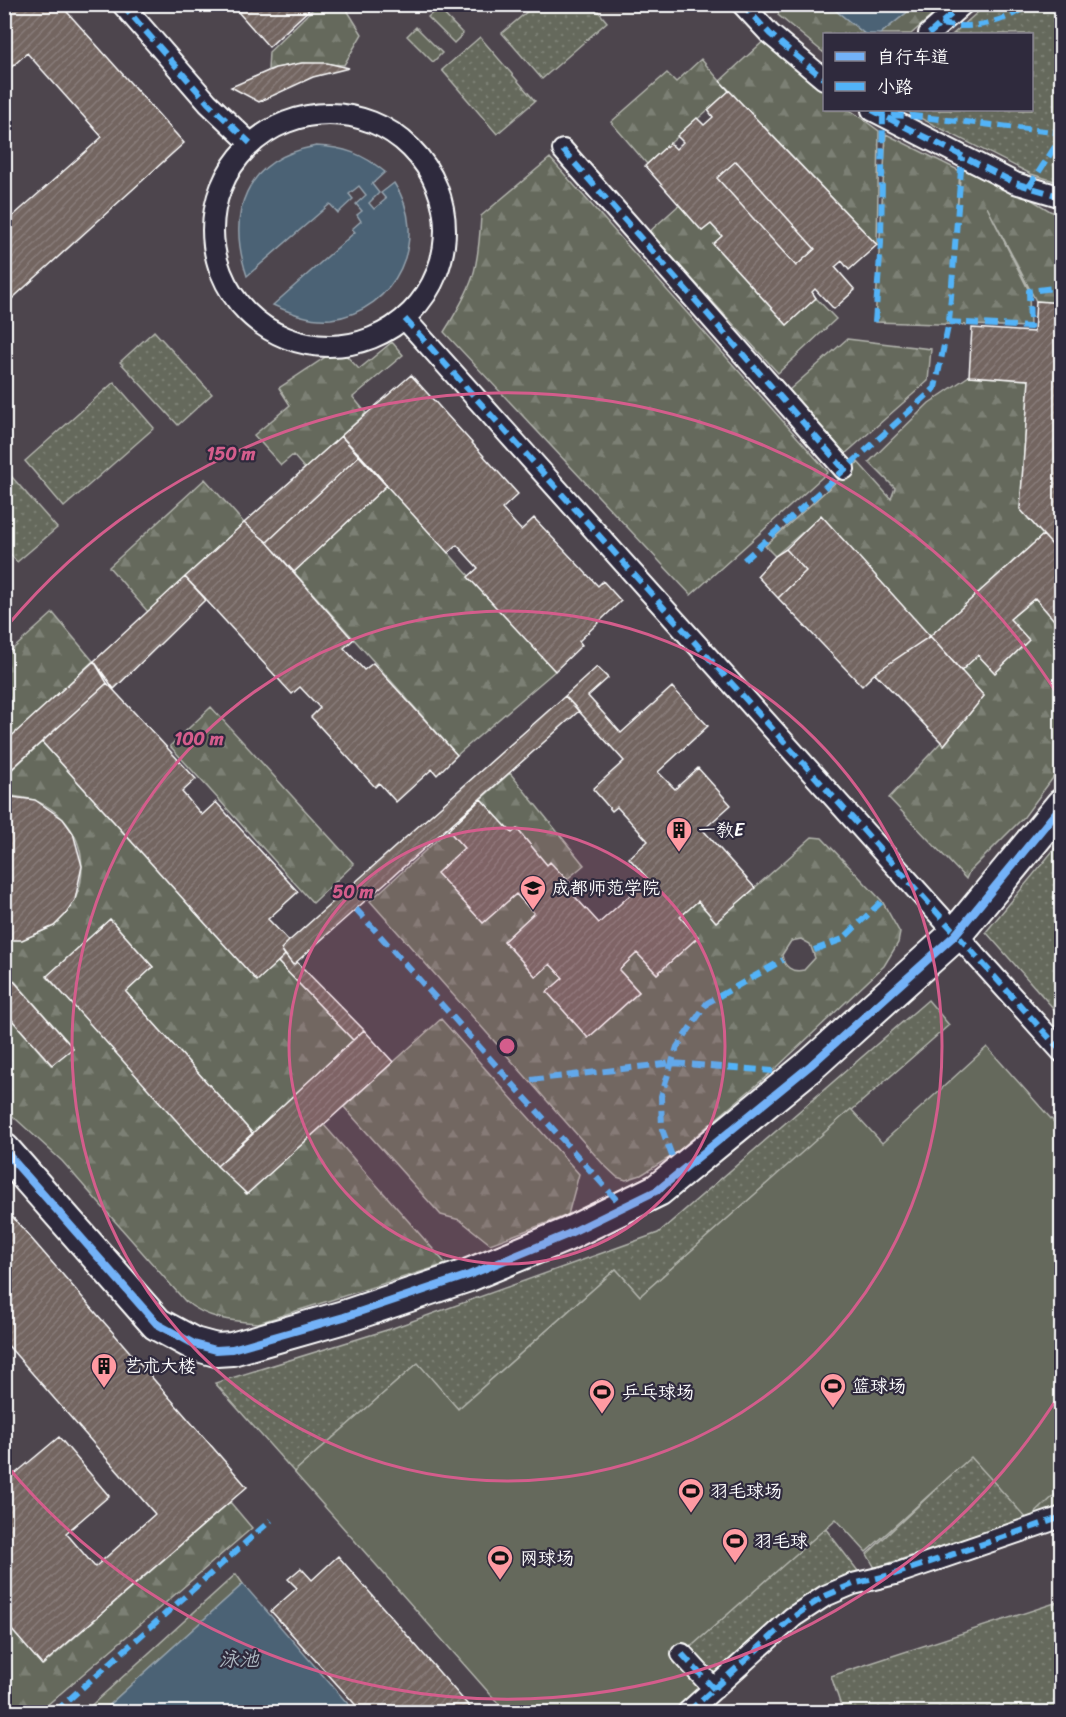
<svg xmlns="http://www.w3.org/2000/svg" width="1066" height="1717" font-family="Sriracha,'LXGW WenKai TC',sans-serif">
	<style>
		.built { fill: #4d444d; fill-rule: evenodd }
		.grass { fill: url(#grass-dots); stroke: #b2b4ad; stroke-width: 1.5 }
		.forest { fill: url(#forest-firs); stroke: #b2b4ad; stroke-width: 1.5; fill-rule: evenodd }
		.pitch { fill: #65695b; stroke: #b2b4ad; stroke-width: 1.5 }
		.water { fill: #4b6275; stroke: #93a1ac; stroke-width: 1.5 }
		.building { fill: url(#building-hatch); stroke: #fff; stroke-width: 1.5 }
		.lines { fill: none; stroke-linecap: round; stroke-linejoin: round }
		.pedestrian-casing { stroke: #fff; stroke-width: 24 }
		.tertiary-casing { stroke: #fff; stroke-width: 36 }
		.pedestrian { stroke: #2f2a3d; stroke-width: 20 }
		.tertiary { stroke: #2f2a3d; stroke-width: 32 }
		.quiet { stroke: #52b3f8; stroke-width: 6; stroke-dasharray: 12 6; stroke-linecap: butt }
		.cycleway-casing { stroke: #2f2a3d; stroke-width: 11 }
		.cycleway { stroke: #73b2f8; stroke-width: 8 }
		.ring { fill: none; stroke: #d45d8c; stroke-width: 3 }
		.labels { text-anchor: middle; dominant-baseline: central; stroke-width: 4.5; stroke-linejoin: round; paint-order: stroke }
		.poi-label { font-size: 18px; fill: #fff; stroke: #2f2a3d; text-anchor: start }
		.water-label { font-size: 20px; font-style: italic; fill: #aeb8c1; stroke: #2f2a3d }
		.centre { fill: #d45d8c; stroke: #2f2a3d; stroke-width: 3 }
		.ring-label { font-size: 18px; text-anchor: middle; font-weight: bold; fill: #d45d8c; stroke: #2f2a3d; stroke-width: 4.5; stroke-linejoin: round; paint-order: stroke }
	</style>
	<defs>
		<pattern id="grass-dots" width="8" height="8" patternUnits="userSpaceOnUse" patternTransform="scale(1.5)"><rect width="8" height="8" fill="#65695b"/><path d="M2 2h.1M6 6h.1" fill="none" stroke="#7c8074" stroke-width="1.8" stroke-linecap="round"/></pattern>
		<pattern id="forest-firs" width="22" height="20" patternUnits="userSpaceOnUse" patternTransform="scale(1.5)"><rect width="22" height="20" fill="#65695b"/><path d="M5 1l3.5 6h-7zM16 11l3.5 6h-7z" fill="#7c8074"/></pattern>
		<pattern id="building-hatch" width="6" height="6" patternUnits="userSpaceOnUse" patternTransform="scale(1.5)"><rect width="6" height="6" fill="#736561"/><path d="M-1 1l2-2M0 6l6-6M5 7l2-2" fill="none" stroke="#887c79"/></pattern>
	</defs>
	<rect width="100%" height="100%" fill="#3d3644"/>
	<filter id="ink" filterUnits="userSpaceOnUse"><feTurbulence type="fractalNoise" baseFrequency=".0167" numOctaves="2"/><feDisplacementMap in="SourceGraphic" scale="12" xChannelSelector="R" yChannelSelector="G"/><feConvolveMatrix kernelMatrix="1 2 1 2 8 2 1 2 1" color-interpolation-filters="sRGB"/></filter>
	<g filter="url(#ink)">
		<path class="built" d="M5,5H1061V1712H5ZM824,34H1032V110H824Z"/>
		<path class="grass" d="M535,5H593L607,22L542,79L502,33Z
			M986,5H1061V183L1031,174L910,113L908,110H1032V34H953Z
			M480,37L535,101L497,134L442,70Z
			M154,331L212,394L178,425L120,362Z
			M114,382L154,428L64,507L25,461Z
			M4,468L57,528L17,562L5,548Z
			M1061,841V1017L986,932Z
			M928,1000L949,1025L640,1296L616,1269L458,1409L417,1364L294,1472L215,1383L390,1329L658,1233Z
			M971,1456L1028,1519L1061,1489V1508C1000,1529 937,1547 875,1568L867,1554Z
			M825,1528L858,1571L795,1602L713,1678L687,1650Z
			M1061,1601V1712H843L831,1676Z"/>
		<path class="forest" d="M783,4L829,5L865,34H824V53L778,15Z
			M317,5H344L362,34L344,65L302,63L268,70L269,52Z
			M916,5H944L911,34H880Z
			M438,8L463,34L454,43L428,17Z
			M416,27L442,53L433,62L407,36Z
			M768,37L824,90V110H850L879,131L877,245L726,87L729,91L647,164L611,122L667,73L676,82L701,59L720,81Z
			M886,134L960,171L957,212L962,157L1050,211L1061,215V303L1036,301L987,207L1029,291L1030,327L875,322Z
			M550,158L828,472L691,595L444,332C474,284 478,272 481,216Z
			M679,205L702,231L711,224L722,236L714,245L787,325L816,298L836,319L778,373L649,232Z
			M847,339L931,349L928,381L845,454L789,390Z
			M392,342L403,355L353,397L366,413L305,469L293,455L281,465L254,435L290,405L279,388L339,348L359,369Z
			M969,376L1029,380L1020,509L1043,535L930,636L821,516L775,556L765,546L858,462L891,499L895,488L869,462L929,403Z
			M205,479L244,523L148,612L109,567Z
			M387,485L555,671L457,755L294,572Z
			M1035,598L1054,620L1061,613V767L1024,817L969,872L966,879L889,798L984,696L961,671L978,655L995,673L1028,641L1010,619Z
			M53,613L93,661L5,743V656Z
			M211,707L354,864L313,903L170,746Z
			M42,742L256,980L278,962L353,1040L253,1134L126,992L153,967L110,919L47,977L150,1084L246,1194L324,1125L446,1264L258,1323C231,1321 207,1319 185,1301L62,1161L5,1109L4,1011L51,1065L73,1048L5,970V940C110,936 105,796 5,796V776Z
			M510,773L584,865L565,881L547,865L517,829L512,833L481,799Z
			M448,830L464,848L438,873L483,923L516,894L534,913L504,941L536,977L550,964L563,978L548,992L588,1038L639,992L619,970L637,953L657,974L698,937L680,917L698,901L716,922L812,837L822,838L882,901L900,933L898,943L884,966L773,1071L672,1156L641,1175L626,1180L617,1177L603,1164L370,901ZM801,939L810,944L815,958L804,970C792,973 784,967 782,955L791,941Z
			M441,1019L579,1174L568,1215L490,1244L460,1220L441,1215L344,1107Z
			M230,1502L252,1528L39,1712H19L5,1696L4,1621L43,1665Z
			M236,1574L243,1584L101,1712H84Z"/>
		<path class="pitch" d="M987,1047L1061,1130V1489L1028,1520L971,1457L866,1552L836,1519L678,1658L705,1690L679,1712H506L294,1472L418,1363L458,1409L616,1269L640,1296L851,1109L882,1143Z"/>
		<path class="water" d="M829,5H916L880,34H865Z
			M316,146C344,147 363,154 385,172L372,184L379,193L369,203L374,209L386,199L381,193L394,183C431,238 396,311 331,319C310,321 291,313 273,305L355,232L352,229L361,221L357,215L362,211L356,204L366,195L359,186L349,194L353,199L338,213L330,204L247,276C226,212 245,159 316,146Z
			M243,1584L355,1712H101Z"/>
		<path class="building" d="M4,4H60L184,143L4,306V224L102,137L27,53L4,74Z
			M231,4H315L269,47Z
			M327,63L349,68L313,77L259,102L231,87L275,68L302,63Z
			M720,81L877,245L849,270L842,261L835,267L855,290L834,309L815,289L812,292L816,298L787,325L713,244L722,236L711,224L702,231L645,166L670,143L676,149L683,142L677,136L697,118L704,125L713,117L708,110L729,91Z
			M736,161L815,249L796,266L717,178Z
			M1036,301L1062,303V556L1020,509L1029,380L969,376L972,328L1034,332Z
			M411,375L518,494L502,509L521,530L534,518L598,586L603,581L621,601L579,641L582,645L555,671L468,577L478,568L457,545L448,553L341,436Z
			M341,436L360,455L267,542L244,523Z
			M360,455L387,485L294,572L267,542Z
			M821,515L930,636L875,673L862,686L778,598L806,571L786,549Z
			M244,523L267,542L353,640L344,648L364,670L373,663L457,755L437,775L432,769L396,802L379,783L375,787L311,717L320,708L300,687L292,694L185,577Z
			M1043,535L1062,556V613L1054,620L1035,598L1010,619L1029,640L995,673L978,655L961,671L930,636Z
			M786,549L806,571L778,598L757,576L775,556Z
			M185,577L206,599L114,689L94,661Z
			M930,636L984,696L944,745L875,673Z
			M94,661L107,683L4,776V743Z
			M597,667L608,678L588,696L621,733L672,687L708,726L658,772L675,789L698,768L731,805L703,830L755,888L716,922L698,901L680,917L698,937L657,974L637,953L619,970L639,992L588,1038L547,992L563,978L550,964L536,977L504,941L534,913L516,894L483,923L437,873L464,848L448,830L481,799L512,833L517,829L547,865L550,862L571,884L567,888L599,923L648,879L629,858L648,841L617,807L612,811L593,789L624,761L565,696Z
			M107,683L196,779L182,792L202,815L216,802L298,892L268,919L289,941L281,949L285,955L257,981L42,742Z
			M565,696L579,711L293,965L281,949L289,941Z
			M4,796L35,800L63,819L73,833L82,866L75,900L66,914L54,926L22,940H4Z
			M110,919L153,967L126,992L253,1134L217,1166L47,976Z
			M285,955L293,965L297,962L364,1030L353,1040L278,962Z
			M4,970L73,1048L52,1065L4,1011Z
			M364,1030L393,1062L247,1194L217,1166Z
			M4,1207L247,1487L42,1665L4,1621V1483L59,1437L109,1496L66,1533L95,1567L155,1514L4,1341Z
			M338,1556L474,1712H362L271,1611L297,1588L288,1579L301,1568L312,1580Z"/>
		<g class="lines">
			<g class="pedestrian-casing">
				<path id="pedestrian" d="M122,4L208,103L250,143
					M742,4L770,34L824,79
					M929,34L963,4
					M872,110L1015,183L1062,197
					M213 230a116 116 0 1 1 232 0a116 116 0 1 1-232 0Z
					M563,150L844,469
					M405,319L1062,1052
					M682,1654L714,1689
					M688,1712L793,1617L825,1596L853,1584L895,1574L1062,1517"/>
			</g>
			<g class="tertiary-casing">
				<path id="tertiary" d="M4,1150L157,1324L194,1344L216,1350L232,1349L344,1317L469,1275L566,1235L658,1190L811,1065L955,935L1062,805"/>
			</g>
			<use href="#pedestrian" class="pedestrian"/>
			<use href="#tertiary" class="tertiary"/>
			<path class="quiet" d="M122,4L208,103L250,143
				M742,4L770,34L824,79
				M1059,4L1062,8
				M941,24C974,30 1002,23 1030,4
				M929,34L963,4
				M872,110L1015,183L1062,197
				M563,150L844,469
				M1029,187L1062,136
				M405,319L1062,1052
				M875,322L881,243L883,115L913,116L1062,133
				M949,322L1030,327L1029,291L1062,287
				M744,560L935,388L949,322L962,157
				M356,909L623,1207
				M814,950L843,939L882,901
				M531,1080L672,1063L773,1071
				M672,1156L662,1129L661,1096L677,1047L707,1003L783,960
				M682,1654L714,1689
				M55,1712L271,1520
				M688,1712L793,1617L825,1596L853,1584L895,1574L1062,1517"/>
			<g class="cycleway-casing">
				<path id="cycleway" d="M4,1150L157,1324L194,1344L216,1350L232,1349L344,1317L469,1275L566,1235L658,1190L811,1065L955,935L1062,805"/>
			</g>
			<use href="#cycleway" class="cycleway"/>
		</g>
	</g>
	<circle cx="507" cy="1046" r="218" fill="#d45d8c" fill-opacity=".12"/>
	<g class="ring">
		<circle cx="507" cy="1046" r="218"/>
		<circle cx="507" cy="1046" r="435"/>
		<path d="M1061 1392A653 653 0 0 1 7 1466M7 626A653 653 0 0 1 1061 700"/>
	</g>
	<defs>
		<g id="building-pin" transform="scale(1.35)"><path d="M0 17L-7.5 6A9.5 9.5 0 1 1 7.5 6Z" fill="#ff9aa2" stroke="#2f2a3d"/><path d="M-4-6H4V6H1V3H-1V6H-4ZM-2.5-4.3h1.7v1.8h-1.7ZM.8-4.3h1.7v1.8H.8ZM-2.5-1h1.7V.8h-1.7ZM.8-1h1.7V.8H.8Z" fill="#111"/></g>
		<g id="university-pin" transform="scale(1.35)"><path d="M0 17L-7.5 6A9.5 9.5 0 1 1 7.5 6Z" fill="#ff9aa2" stroke="#2f2a3d"/><path d="M0-5L7-2L0 1L-7-2ZM-4 1L0 2.5L4 1V4Q0 6-4 4Z" fill="#111"/></g>
		<g id="stadium-pin" transform="scale(1.35)"><path d="M0 17L-7.5 6A9.5 9.5 0 1 1 7.5 6Z" fill="#ff9aa2" stroke="#2f2a3d"/><path d="M0-5a6.5 5 0 1 0 0 10a6.5 5 0 1 0 0-10ZM-3.5-1.8h7v3.6h-7Z" fill="#111"/></g>
	</defs>
	<g fill-rule="evenodd">
		<use href="#building-pin" x="679" y="830"/>
		<use href="#university-pin" x="533" y="888"/>
		<use href="#building-pin" x="104" y="1366"/>
		<use href="#stadium-pin" x="833" y="1386"/>
		<use href="#stadium-pin" x="602" y="1392"/>
		<use href="#stadium-pin" x="691" y="1491"/>
		<use href="#stadium-pin" x="735" y="1541"/>
		<use href="#stadium-pin" x="500" y="1558"/>
	</g>
	<g class="labels">
		<g class="poi-label">
			<text x="698" y="830">一教E</text>
			<text x="552" y="888">成都师范学院</text>
			<text x="124" y="1366">艺术大楼</text>
			<text x="852" y="1386">篮球场</text>
			<text x="622" y="1392">乒乓球场</text>
			<text x="710" y="1491">羽毛球场</text>
			<text x="754" y="1541">羽毛球</text>
			<text x="520" y="1558">网球场</text>
		</g>
		<g class="water-label">
			<text x="239" y="1659">泳池</text>
		</g>
	</g>
	<circle cx="507" cy="1046" r="9" class="centre"/>
	<g class="ring-label">
		<text x="231" y="460">150 m</text>
		<text x="199" y="745">100 m</text>
		<text x="353" y="898">50 m</text>
	</g>
	<rect width="1066" height="1717" fill="none" stroke="#2f2a3d" stroke-width="24"/>
	<rect x="12" y="12" width="1042" height="1693" fill="none" stroke="#fff" stroke-width="2" filter="url(#ink)"/>
	<rect x="823" y="33" width="210" height="78" fill="#2f2a3d" stroke="#827f8b" stroke-width="1.5"/>
	<rect x="835" y="52" width="30" height="9" fill="#73b2f8" stroke="#827f8b" stroke-width="1.5"/>
	<text x="877" y="63" font-size="18" fill="#ffffff">自行车道</text>
	<rect x="835" y="82" width="30" height="9" fill="#52b3f8" stroke="#827f8b" stroke-width="1.5"/>
	<text x="877" y="93" font-size="18" fill="#ffffff">小路</text>
</svg>
